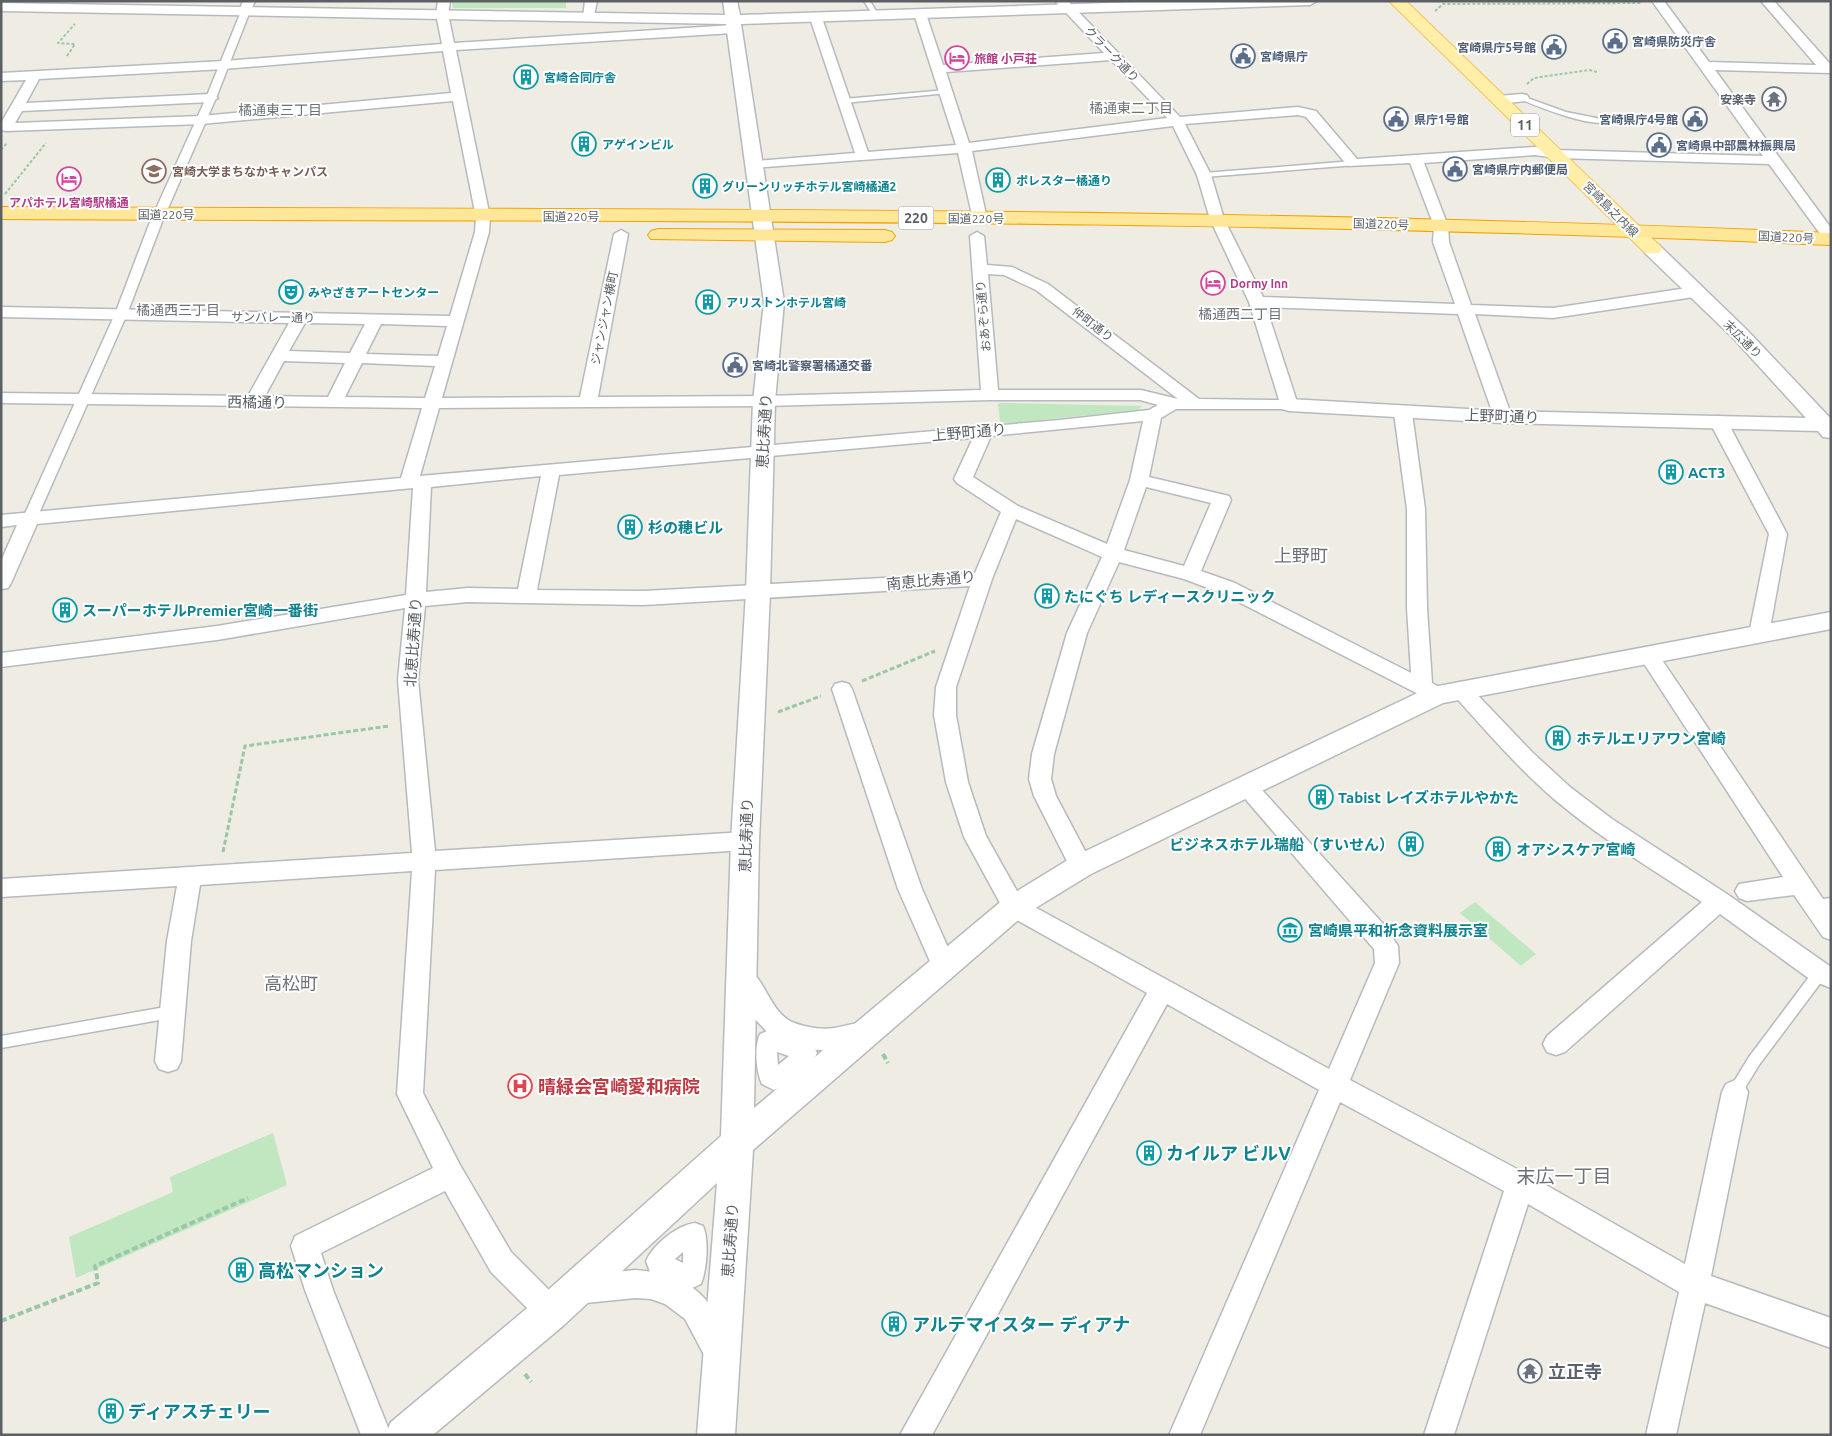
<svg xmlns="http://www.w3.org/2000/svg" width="1832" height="1436" font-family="Ubuntu,'Noto Sans JP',sans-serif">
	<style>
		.green { fill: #c1e7c0 }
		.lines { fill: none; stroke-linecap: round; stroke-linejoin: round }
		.service-casing { stroke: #b6babe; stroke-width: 3 }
		.pedestrian-casing { stroke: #b6babe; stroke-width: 3 }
		.minor-casing { stroke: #b6babe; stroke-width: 3 }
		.tertiary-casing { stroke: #b6babe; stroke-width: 3 }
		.primary-casing { stroke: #f4c557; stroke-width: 2 }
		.trunk-casing { stroke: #f3a200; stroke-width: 2 }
		.path-far2 { stroke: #99c8a6; stroke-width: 2; stroke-dasharray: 3 2; stroke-linecap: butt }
		.path-far1 { stroke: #99c8a6; stroke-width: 3; stroke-dasharray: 5 2.5; stroke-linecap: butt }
		.path { stroke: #99c8a6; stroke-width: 4; stroke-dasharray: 6 3; stroke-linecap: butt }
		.service { fill: #fff; fill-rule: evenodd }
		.pedestrian { fill: #fff; fill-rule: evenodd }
		.minor { fill: #fff; fill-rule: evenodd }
		.tertiary { fill: #fff; fill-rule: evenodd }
		.primary { fill: #ffefa9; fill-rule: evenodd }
		.trunk { fill: #ffe79a; fill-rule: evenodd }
		.labels { text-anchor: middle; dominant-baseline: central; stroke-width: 4; stroke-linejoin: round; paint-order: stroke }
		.far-service-label { font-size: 12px; font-weight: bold; fill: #4e5e75; stroke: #fff; text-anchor: start }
		.far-street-label { font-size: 12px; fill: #5c6065; stroke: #fff }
		.far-hotel-label { font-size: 12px; font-weight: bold; fill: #b23c85; stroke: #fff; text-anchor: start }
		.far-culture-label { font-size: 12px; font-weight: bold; fill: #0d838f; stroke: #fff; text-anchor: start }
		.far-worship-label { font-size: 12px; font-weight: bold; fill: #5b616d; stroke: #fff; text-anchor: end }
		.far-education-label { font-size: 12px; font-weight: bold; fill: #785e54; stroke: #fff; text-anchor: start }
		.far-neighbourhood-label { font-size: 14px; fill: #6d7277; stroke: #fff }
		.shield { fill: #fff; stroke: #8d9093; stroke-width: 1 }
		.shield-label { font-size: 14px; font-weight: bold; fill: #5c6065 }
		.street-label { font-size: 15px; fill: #5c6065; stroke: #fff }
		.culture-label { font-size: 15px; font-weight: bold; fill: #0d838f; stroke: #fff; text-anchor: start }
		.quarter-label { font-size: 18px; fill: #6d7277; stroke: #fff }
		.near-health-label { font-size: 18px; font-weight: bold; fill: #be3a42; stroke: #fff; text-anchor: start }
		.near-culture-label { font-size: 18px; font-weight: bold; fill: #0d838f; stroke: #fff; text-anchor: start }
		.near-worship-label { font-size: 18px; font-weight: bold; fill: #5b616d; stroke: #fff; text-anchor: start }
		.near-neighbourhood-label { font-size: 19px; fill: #6d7277; stroke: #fff }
	</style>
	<rect width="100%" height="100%" fill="#efece4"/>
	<path class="green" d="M452,1H566V8H453Z
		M1001,403L1142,406L1138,410L1010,423L1000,422L998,404Z
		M1475,902L1536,954L1521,966L1460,913Z
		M273,1133L287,1185L76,1278L69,1237L173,1192L170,1177Z"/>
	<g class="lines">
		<g class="service-casing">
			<path id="service" d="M864,1H870L879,16L878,17H874Z
				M946,90L949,92L948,93L844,103L841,101L844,99Z
				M1522,96L1566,112L1611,121C1596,130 1536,106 1520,99V97Z
				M1353,161L1357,163L1356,165L1204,177L1200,175L1204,173Z
				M1820,967L1825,969L1827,973L1825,977L1759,1065L1740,1096L1735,1098L1730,1096L1728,1092L1730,1088L1749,1057L1815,969Z
				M171,1006L176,1008L178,1012L176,1016L171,1018L1,1048V1036Z"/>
		</g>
		<g class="pedestrian-casing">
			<path id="pedestrian" d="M242,9L250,11L216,98L162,222L127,314L37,518L35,521H25L23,518L115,314L150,222L206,98Z
				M767,1031L814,1047L817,1053L814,1059L781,1087L774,1090L762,1084C756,1072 754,1046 760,1034ZM777,1052L789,1056L778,1065Z
				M695,1223L703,1226C709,1240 707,1269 701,1284L690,1289L650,1272L646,1261C653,1245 677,1225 695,1223ZM683,1252V1263L675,1259Z"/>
		</g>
		<g class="minor-casing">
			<path id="minor" d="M243,1H255L249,14H241L239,11Z
				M438,1H450L448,14L454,43L733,25L739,29L733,33L456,50L490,217L489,232L442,398L580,397L614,234L621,230L628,234L598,397L764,396L981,390L970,236L977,232L984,236L987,265L1012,267L1048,284L1199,399L1279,400L1249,302L1210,219L1197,175L1173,126L972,151L987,219L980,223L973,219L958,153L750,168L748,165L755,161L855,153L810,18L812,15L816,14L822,18L868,152L956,145L914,14L916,11L920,10L926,14L943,65L1104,53L1055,1H1068L1180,117L1298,107L1316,111L1357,159L1535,147L1556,150L1763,156L1652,1H1664L1709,62L1816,65L1761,1H1774L1831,65V73L1715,70L1831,228V243L1826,242L1769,164L1556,158L1535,155L1424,163L1448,226L1449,242L1471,305L1553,308L1694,287L1702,292L1694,297L1553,318L1475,314L1512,417L1509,421H1497L1494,417L1458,314L1266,307L1298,405L1295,409H1176L1161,418L1149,477L1229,496L1231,500L1201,571L1235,583L1411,673L1407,608V509L1394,413L1397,409H1409L1412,413L1425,509L1427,608L1432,683L1444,690L1447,695L1444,700L1437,703L1430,700L1221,593L1184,579L1119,562L1087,633L1054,754L1051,779L1056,796L1093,866L1089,873L1081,875L1073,873L1034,796L1029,779L1032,754L1067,633L1102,557L1016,519L992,579L956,687V715L968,782L986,836L1022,900L1329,1069L1375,963L1374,949L1235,787L1238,781L1246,779L1254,781L1385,926L1398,946L1399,963L1350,1080L1530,1176L1685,1264L1722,1092L1726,1084L1735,1080L1744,1084L1748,1092L1711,1276L1831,1318V1348L1705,1303L1676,1435H1646L1679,1292L1528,1204L1454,1435H1424L1504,1191L1340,1102L1200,1435H1169L1319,1090L1167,1004L932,1435H900L1147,993L1006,914L964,837L946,782L934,715L936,687L970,586L644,605L468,602L425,606L418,680L435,851L745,832L753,835L756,841L753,847L745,850L435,870L423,1093L460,1165L511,1252L561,1302L565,1312L561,1322L551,1326L541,1322L491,1272L445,1191L321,1253L333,1290L391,1435H361L305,1290L291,1246L295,1236L433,1168L397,1094L412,871L200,885L191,941L181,1061L177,1069L168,1072L159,1069L155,1061L167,941L177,886L1,897V879L412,853L398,680L405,608L217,640L1,667V653L217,626L406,595L413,488L37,524L11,583L8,588L1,589V561L17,525L1,527V515L401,478L422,408L1,403V393L248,396L289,323L1,317V307L450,316L475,232L476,217L453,101L201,124L6,131L1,130V123L26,80L1,81V73L224,61L442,44L436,14ZM443,51L451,93L201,116L15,123L22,111L211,102L218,98L211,94L26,103L39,79L224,69ZM1111,60L1167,118L969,143L946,72ZM1298,115L1306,117L1348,166L1410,163L1434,226L1433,242L1455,304L1263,297L1224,219L1211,175L1185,124ZM988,274L1004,275L1036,290L1178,399L1141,390H998ZM305,323L365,324L350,353L289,351ZM381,324L447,326L438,356L366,354ZM284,361L345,363L328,397L265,396ZM362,363L435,366L425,398L345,397ZM990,400H1140L1158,405L1149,410L1060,420L420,476L439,408L764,406ZM1143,421L1130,480L1107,544L1018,506L973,477L991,436ZM973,438L954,479L957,483L1001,512L975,573L644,591L537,590L559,475ZM541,476L518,589L468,588L426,592L431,487ZM1146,487L1211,503L1184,566L1124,550Z
				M585,1H597L593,20L589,21L583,17Z
				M1522,94L1527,95L1529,98L1527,101L1498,104L1491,100L1498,96Z
				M1718,416L1724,417L1727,421L1787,534L1769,634L1766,639L1759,641L1752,639L1749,634L1769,534L1709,421L1712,417Z
				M1649,649L1656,651L1823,899L1831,898V940L1823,937L1794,895L1747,901L1739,898L1735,891L1739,884L1783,877L1639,656L1642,651Z
				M842,682L849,684L852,689L922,889L957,968L954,975L945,978L936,975L898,889L832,689L835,684Z
				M1460,682L1467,684L1533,753L1570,787L1612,819L1727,894L1831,967V988L1811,980L1720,914L1565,1052L1556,1055L1547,1052L1543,1044L1547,1036L1702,902C1652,869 1600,838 1554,799C1517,767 1485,730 1453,694L1450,689L1453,684Z
				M741,965C765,973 768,1011 792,1022C804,1027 821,1030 834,1028C848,1026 859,1020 872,1025L876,1033L872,1041L832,1051L808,1049L772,1037L753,1017L729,975L732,968Z
				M635,1270C659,1271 689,1280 705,1299C716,1311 727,1339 734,1354L729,1364L719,1369L709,1364L685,1319L665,1304L651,1299L635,1298L576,1304L566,1300L562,1290L566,1280L576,1276Z"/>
		</g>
		<g class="tertiary-casing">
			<path id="tertiary" d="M723,1H737L740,15L1168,1H1317L1310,5L741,24L784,302L775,401L770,592L759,841L754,1108L1004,899L1071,858L1428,688L1831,612V629L1443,703L1091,874L1024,915L753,1150L735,1435H697L717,1183L564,1325L433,1435H385L391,1422L538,1299L721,1136L731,841L746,592L753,401L764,302L726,24L1,11V3L725,15Z
				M1652,243L1659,245L1747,330L1831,419V438L1823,437L1818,431L1503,423L1289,411L1282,409L1278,405L1282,401L1289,399L1503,411L1806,418L1733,338L1645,253L1643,249L1645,245Z"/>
		</g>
		<g class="primary-casing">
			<path id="primary" d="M1389,1H1406L1659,245L1662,249L1659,253H1645Z"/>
		</g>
		<g class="trunk-casing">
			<path id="trunk" d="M1,207C611,210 1221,206 1831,233V245C1221,217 611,222 1,219Z
				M658,229L885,230L892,232L895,236L892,240L885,242L651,239L648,235L651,231Z"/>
		</g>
		<path class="path-far2" d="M1435,11L1443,4L1641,3
			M67,56L75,44L58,43L75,24
			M1527,84L1534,78L1589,70L1597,72
			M1,150L7,143
			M5,194L46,143"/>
		<path class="path-far1" d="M862,681L935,651
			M778,712L821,696
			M223,852L245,746L389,726"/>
		<path class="path" d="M883,1054L888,1063
			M1,1321L98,1283L95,1266L248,1198
			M525,1374L531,1382"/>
		<use href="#service" class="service"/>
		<use href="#pedestrian" class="pedestrian"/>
		<use href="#minor" class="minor"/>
		<use href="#tertiary" class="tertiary"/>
		<use href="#primary" class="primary"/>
		<use href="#trunk" class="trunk"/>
	</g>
	<defs>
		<g id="civic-ring" transform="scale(1.25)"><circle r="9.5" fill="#fff" stroke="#5c6f8a" stroke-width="1.5"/><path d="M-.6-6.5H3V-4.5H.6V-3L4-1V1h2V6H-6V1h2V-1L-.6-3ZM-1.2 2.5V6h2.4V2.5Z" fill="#5c6f8a"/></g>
		<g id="hotel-ring" transform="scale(1.25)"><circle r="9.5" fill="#fff" stroke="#d1479c" stroke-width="1.5"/><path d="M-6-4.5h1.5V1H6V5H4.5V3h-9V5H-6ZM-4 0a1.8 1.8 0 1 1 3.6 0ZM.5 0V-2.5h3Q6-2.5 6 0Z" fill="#d1479c"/></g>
		<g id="building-ring" transform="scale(1.25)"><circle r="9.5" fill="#fff" stroke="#0f9aa8" stroke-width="1.5"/><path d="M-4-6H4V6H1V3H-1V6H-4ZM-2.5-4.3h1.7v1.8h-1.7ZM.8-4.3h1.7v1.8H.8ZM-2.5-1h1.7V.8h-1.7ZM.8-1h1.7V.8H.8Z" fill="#0f9aa8"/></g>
		<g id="temple-ring" transform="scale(1.25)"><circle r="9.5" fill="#fff" stroke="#6b7280" stroke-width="1.5"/><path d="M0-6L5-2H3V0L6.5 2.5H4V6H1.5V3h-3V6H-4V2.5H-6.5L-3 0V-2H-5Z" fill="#6b7280"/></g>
		<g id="university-ring" transform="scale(1.25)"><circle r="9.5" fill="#fff" stroke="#8d6e63" stroke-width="1.5"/><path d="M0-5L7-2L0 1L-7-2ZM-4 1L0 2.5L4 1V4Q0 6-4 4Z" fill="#8d6e63"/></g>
		<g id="theatre-ring" transform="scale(1.25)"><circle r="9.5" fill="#fff" stroke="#0f9aa8" stroke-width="1.5"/><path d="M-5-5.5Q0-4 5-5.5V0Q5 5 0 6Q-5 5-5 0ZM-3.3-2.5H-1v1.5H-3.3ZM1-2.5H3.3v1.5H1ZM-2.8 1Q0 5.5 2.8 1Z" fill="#0f9aa8"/></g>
		<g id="museum-ring" transform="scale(1.25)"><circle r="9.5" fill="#fff" stroke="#0f9aa8" stroke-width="1.5"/><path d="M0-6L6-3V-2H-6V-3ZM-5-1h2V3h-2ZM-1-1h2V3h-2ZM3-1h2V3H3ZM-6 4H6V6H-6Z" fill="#0f9aa8"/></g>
		<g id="hospital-ring" transform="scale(1.25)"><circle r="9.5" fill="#fff" stroke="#e0444e" stroke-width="1.5"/><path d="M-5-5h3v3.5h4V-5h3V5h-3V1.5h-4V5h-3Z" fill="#e0444e"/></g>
	</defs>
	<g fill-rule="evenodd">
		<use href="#civic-ring" x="1615" y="41"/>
		<use href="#civic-ring" x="1554" y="47"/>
		<use href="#civic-ring" x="1243" y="56"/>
		<use href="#hotel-ring" x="957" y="58"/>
		<use href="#building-ring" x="526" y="77"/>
		<use href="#temple-ring" x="1774" y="99"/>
		<use href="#civic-ring" x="1396" y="119"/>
		<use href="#civic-ring" x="1695" y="119"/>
		<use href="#building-ring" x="584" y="144"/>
		<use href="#civic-ring" x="1659" y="145"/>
		<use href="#civic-ring" x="1455" y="169"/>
		<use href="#university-ring" x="154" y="171"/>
		<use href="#hotel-ring" x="69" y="179"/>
		<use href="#building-ring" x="998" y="180"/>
		<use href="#building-ring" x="705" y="186"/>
		<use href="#hotel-ring" x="1213" y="283"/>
		<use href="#theatre-ring" x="291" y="292"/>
		<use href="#building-ring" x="708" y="302"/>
		<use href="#civic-ring" x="735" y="365"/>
		<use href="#building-ring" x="1671" y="472"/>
		<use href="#building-ring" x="630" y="527"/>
		<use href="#building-ring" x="1047" y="596"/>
		<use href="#building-ring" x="65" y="610"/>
		<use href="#building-ring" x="1558" y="738"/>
		<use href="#building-ring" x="1321" y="797"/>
		<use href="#building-ring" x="1411" y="844"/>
		<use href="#building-ring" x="1498" y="849"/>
		<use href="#museum-ring" x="1290" y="930"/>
		<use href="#hospital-ring" x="520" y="1086"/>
		<use href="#building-ring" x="1149" y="1153"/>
		<use href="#building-ring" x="241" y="1270"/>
		<use href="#building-ring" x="894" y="1324"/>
		<use href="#temple-ring" x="1530" y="1371"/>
		<use href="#building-ring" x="111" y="1411"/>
	</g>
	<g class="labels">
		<g class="far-service-label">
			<text x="1632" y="41">宮崎県防災庁舎</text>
			<text x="1536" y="47" text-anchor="end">宮崎県庁5号館</text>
			<text x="1260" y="56">宮崎県庁</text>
			<text x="1414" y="119">県庁1号館</text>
			<text x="1678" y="119" text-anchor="end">宮崎県庁4号館</text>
			<text x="1676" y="145">宮崎県中部農林振興局</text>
			<text x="1472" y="169">宮崎県庁内郵便局</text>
			<text x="752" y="365">宮崎北警察署橘通交番</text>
		</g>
		<g class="far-street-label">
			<text transform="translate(1112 54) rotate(46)">クラーク通り</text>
			<text transform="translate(1611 209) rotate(45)">宮崎島之内線</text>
			<text x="166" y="214">国道220号</text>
			<text x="571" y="216">国道220号</text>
			<text x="976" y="218">国道220号</text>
			<text transform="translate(1381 224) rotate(2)">国道220号</text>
			<text transform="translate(1786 237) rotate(3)">国道220号</text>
			<text transform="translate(983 316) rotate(-95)">おあぞら通り</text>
			<text transform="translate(273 317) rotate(1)">サンバレー通り</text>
			<text transform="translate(604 318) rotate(-79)">ジャンジャン横町</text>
			<text transform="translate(1093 324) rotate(38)">仲町通り</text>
			<text transform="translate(1743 339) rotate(45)">末広通り</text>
		</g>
		<g class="far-hotel-label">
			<text x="974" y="58">旅館 小戸荘</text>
			<text x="69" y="202" text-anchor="middle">アパホテル宮崎駅橘通</text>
			<text x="1230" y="283">Dormy Inn</text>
		</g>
		<g class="far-culture-label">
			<text x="544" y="77">宮崎合同庁舎</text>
			<text x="602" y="144">アゲインビル</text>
			<text x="1016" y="180">ポレスター橘通り</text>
			<text x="722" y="186">グリーンリッチホテル宮崎橘通2</text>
			<text x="308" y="292">みやざきアートセンター</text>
			<text x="726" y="302">アリストンホテル宮崎</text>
		</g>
		<g class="far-worship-label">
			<text x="1756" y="99">安楽寺</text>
		</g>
		<g class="far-education-label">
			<text x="172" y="171">宮崎大学まちなかキャンパス</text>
		</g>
		<g class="far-neighbourhood-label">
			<text x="1131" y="108">橘通東二丁目</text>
			<text x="280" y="110">橘通東三丁目</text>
			<text x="178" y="310">橘通西三丁目</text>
			<text x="1240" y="314">橘通西二丁目</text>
		</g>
		<g class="shield">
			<rect x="1511" y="113.5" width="28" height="23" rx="4"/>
			<rect x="898.5" y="206.5" width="35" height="23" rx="4"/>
		</g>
		<g class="shield-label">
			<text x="1525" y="125">11</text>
			<text x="916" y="218">220</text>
		</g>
		<g class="street-label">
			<text transform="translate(257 402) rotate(1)">西橘通り</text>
			<text transform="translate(1502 416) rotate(2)">上野町通り</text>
			<text transform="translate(764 431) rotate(-87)">恵比寿通り</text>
			<text transform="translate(969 432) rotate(-5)">上野町通り</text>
			<text transform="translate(931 580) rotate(-5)">南恵比寿通り</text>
			<text transform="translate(413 642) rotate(-86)">北恵比寿通り</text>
			<text transform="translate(746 835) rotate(-88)">恵比寿通り</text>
			<text transform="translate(730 1240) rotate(-86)">恵比寿通り</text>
		</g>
		<g class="culture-label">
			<text x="1688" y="472">ACT3</text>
			<text x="648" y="527">杉の穂ビル</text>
			<text x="1064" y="596">たにぐち レディースクリニック</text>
			<text x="82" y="610">スーパーホテルPremier宮崎一番街</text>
			<text x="1576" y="738">ホテルエリアワン宮崎</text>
			<text x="1338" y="797">Tabist レイズホテルやかた</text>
			<text x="1394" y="844" text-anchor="end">ビジネスホテル瑞船（すいせん）</text>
			<text x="1516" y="849">オアシスケア宮崎</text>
			<text x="1308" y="930">宮崎県平和祈念資料展示室</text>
		</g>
		<g class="quarter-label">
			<text x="1301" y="555">上野町</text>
			<text x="291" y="983">高松町</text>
		</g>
		<g class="near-health-label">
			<text x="538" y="1086">晴緑会宮崎愛和病院</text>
		</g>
		<g class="near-culture-label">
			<text x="1166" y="1153">カイルア ビルV</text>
			<text x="258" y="1270">高松マンション</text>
			<text x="912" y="1324">アルテマイスター ディアナ</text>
			<text x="128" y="1411">ディアスチェリー</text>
		</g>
		<g class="near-worship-label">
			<text x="1548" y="1371">立正寺</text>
		</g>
		<g class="near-neighbourhood-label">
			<text x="1564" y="1176">末広一丁目</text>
		</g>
	</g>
	<rect width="1832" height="1436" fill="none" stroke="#5c6065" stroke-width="5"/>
</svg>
